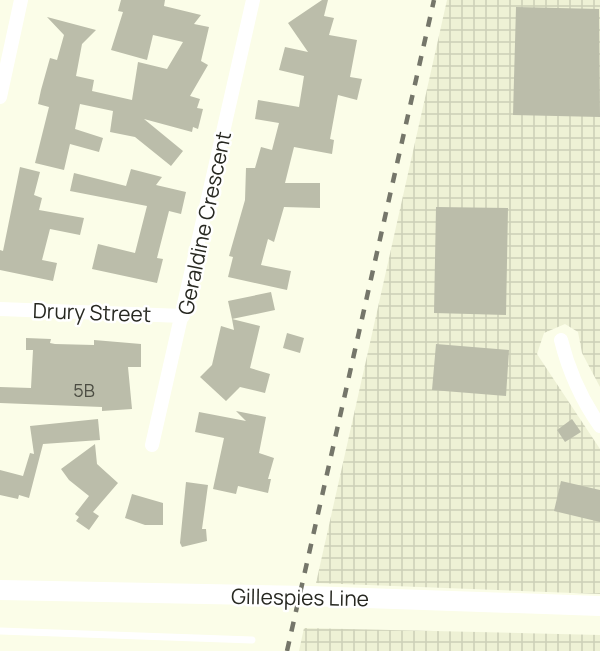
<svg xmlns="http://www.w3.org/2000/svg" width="600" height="651" font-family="Manrope,sans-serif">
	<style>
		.industrial { fill: url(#industrial-grid) }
		.building { fill: #bbbdaa }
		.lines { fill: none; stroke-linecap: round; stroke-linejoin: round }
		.lane { stroke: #fff; stroke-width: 7 }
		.street { stroke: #fff; stroke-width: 14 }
		.secondary { stroke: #fff; stroke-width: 20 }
		.rail { stroke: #75766a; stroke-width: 4.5; stroke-dasharray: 10 10; stroke-linecap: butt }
		.labels { text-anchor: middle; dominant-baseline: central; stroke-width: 5; stroke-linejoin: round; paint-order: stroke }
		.number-label { font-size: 18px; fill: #4c4d43 }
		.street-label { font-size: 21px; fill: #272821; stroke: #fff }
	</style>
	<defs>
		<pattern id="industrial-grid" width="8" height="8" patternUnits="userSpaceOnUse" patternTransform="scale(1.5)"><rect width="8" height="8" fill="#eef1d5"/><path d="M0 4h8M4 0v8" fill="none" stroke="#cccfb7"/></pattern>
	</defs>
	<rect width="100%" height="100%" fill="#fbfde8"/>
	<path class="industrial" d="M447,0H600V387L582,353L578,332L565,324L544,333L537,354L600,449V594L316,583Z
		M304,628L600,635V651H299Z"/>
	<path class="building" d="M121,0H165L164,6L201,15L194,24L209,27L201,61L208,65L190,96L200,99L197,108L203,109L198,129L193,127L192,132L144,119L183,151L171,166L135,137L110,132L113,111L80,104L75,129L103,138L99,152L70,144L64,170L35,163L49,107L38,104L41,90L50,58L57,60L64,35L47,17L96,30L82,44L76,76L94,80L92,91L132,100L138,62L167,69L183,42L153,35L147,60L111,50L123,12L118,11Z
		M322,0H328L324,16L334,18L329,35L357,40L350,77L362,79L357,100L338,95L330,139L334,140L332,154L294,147L285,183H320V208L284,207L274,242L268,239L261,265L291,271L287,290L228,277L233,257L229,256L245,200L246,168H255L261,147L272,150L279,123L255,119L258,100L299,107L304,76L279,70L285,47L308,52L288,23Z
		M516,7L599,9L600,117L513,115Z
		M20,167L40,172L34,195L42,198L39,210L84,218L80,235L50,229L42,260L57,263L53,281L0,270V250L3,251Z
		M131,169L162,177L156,185L186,192L181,214L169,211L157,258L163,259L157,283L92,269L98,244L135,253L147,206L70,191L74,173L126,186Z
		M436,207L508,208L506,315L434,313Z
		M271,292L275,310L232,319L228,301Z
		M232,319L260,326L250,368L270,374L265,393L240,387L226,401L200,377L212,365L221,326L234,330Z
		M287,333L304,338L300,353L283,348Z
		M26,338L51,339L50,343L55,344L94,345V340L141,344V367H128L132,409L102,411V407L0,403V387L31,388L33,350H26Z
		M436,344L509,350L506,396L432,390Z
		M236,411L266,417L259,453L274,458L268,479H271L268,493L238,486L236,494L213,489L224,438L195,432L199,412L246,421Z
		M98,419L100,440L43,444L29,498L19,495L18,499L0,495V470L23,476L30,453L34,454L30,426Z
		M572,419L581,432L565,442L557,430Z
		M95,444L97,464L118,483L93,512L99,516L89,530L76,521L79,517L75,514L89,496L69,480L61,469Z
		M561,481L600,490V522L554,511Z
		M186,482L208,485L202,529H206L207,541L182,547L180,543Z
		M132,494L163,503V525H145L125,518Z"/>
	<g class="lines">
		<path class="lane" d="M0,631L252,640"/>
		<path class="street" d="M0,97L21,0
			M0,309L183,316
			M561,340C569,372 581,399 600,426
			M152,445L253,0"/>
		<path class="secondary" d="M0,590L308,596L600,606"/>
		<path class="rail" d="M287,651L434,0"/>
	</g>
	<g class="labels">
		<g class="number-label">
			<text x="84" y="390">5B</text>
		</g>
		<g class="street-label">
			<text transform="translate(204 223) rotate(-78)">Geraldine Crescent</text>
			<text transform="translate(92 312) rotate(2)">Drury Street</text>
			<text transform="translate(300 597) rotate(1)">Gillespies Line</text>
		</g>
	</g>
</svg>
